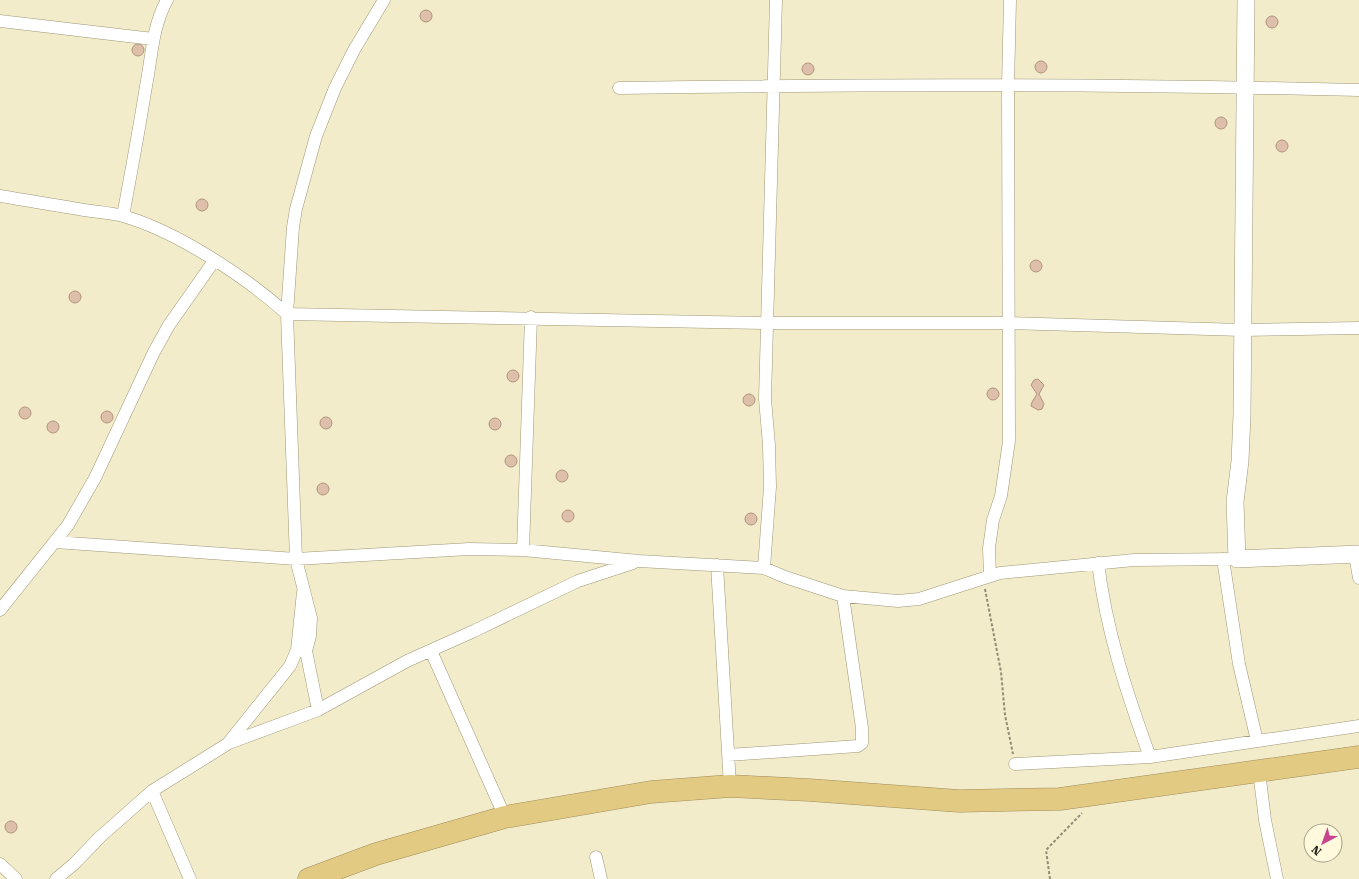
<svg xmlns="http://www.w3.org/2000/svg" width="1359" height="879" font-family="'Roboto Serif',serif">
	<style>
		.building { fill: #ddbfaa; stroke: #b0937f }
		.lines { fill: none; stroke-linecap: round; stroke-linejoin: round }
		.street-casing { stroke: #9e9777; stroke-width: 13 }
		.secondary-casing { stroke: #9e9777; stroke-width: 18 }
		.highway-casing { stroke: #9f8e5c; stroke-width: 23 }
		.path { stroke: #918c74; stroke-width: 2; stroke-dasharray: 3 2; stroke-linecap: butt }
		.street { stroke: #fff; stroke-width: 12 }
		.secondary { stroke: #fff; stroke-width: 17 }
		.highway { stroke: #e3ca83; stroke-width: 22 }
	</style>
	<rect width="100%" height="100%" fill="#f3ecca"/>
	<path class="building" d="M420 16a6 6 0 1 1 12 0a6 6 0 1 1-12 0Z
		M1266 22a6 6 0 1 1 12 0a6 6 0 1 1-12 0Z
		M132 50a6 6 0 1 1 12 0a6 6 0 1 1-12 0Z
		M1035 67a6 6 0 1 1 12 0a6 6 0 1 1-12 0Z
		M802 69a6 6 0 1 1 12 0a6 6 0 1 1-12 0Z
		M1215 123a6 6 0 1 1 12 0a6 6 0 1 1-12 0Z
		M1276 146a6 6 0 1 1 12 0a6 6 0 1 1-12 0Z
		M196 205a6 6 0 1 1 12 0a6 6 0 1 1-12 0Z
		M1030 266a6 6 0 1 1 12 0a6 6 0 1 1-12 0Z
		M69 297a6 6 0 1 1 12 0a6 6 0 1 1-12 0Z
		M507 376a6 6 0 1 1 12 0a6 6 0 1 1-12 0Z
		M1038,379L1044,385L1039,394L1044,404L1042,409L1038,410L1031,406L1032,402L1037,394L1031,385L1034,380Z
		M987 394a6 6 0 1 1 12 0a6 6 0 1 1-12 0Z
		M743 400a6 6 0 1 1 12 0a6 6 0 1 1-12 0Z
		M19 413a6 6 0 1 1 12 0a6 6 0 1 1-12 0Z
		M101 417a6 6 0 1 1 12 0a6 6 0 1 1-12 0Z
		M320 423a6 6 0 1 1 12 0a6 6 0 1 1-12 0Z
		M489 424a6 6 0 1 1 12 0a6 6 0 1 1-12 0Z
		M47 427a6 6 0 1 1 12 0a6 6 0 1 1-12 0Z
		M505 461a6 6 0 1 1 12 0a6 6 0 1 1-12 0Z
		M556 476a6 6 0 1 1 12 0a6 6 0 1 1-12 0Z
		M317 489a6 6 0 1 1 12 0a6 6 0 1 1-12 0Z
		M562 516a6 6 0 1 1 12 0a6 6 0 1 1-12 0Z
		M745 519a6 6 0 1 1 12 0a6 6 0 1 1-12 0Z
		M5 827a6 6 0 1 1 12 0a6 6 0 1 1-12 0Z"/>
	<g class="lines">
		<g class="street-casing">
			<path id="street" d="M0,21L153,39
				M619,88C866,84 1113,84 1359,90
				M0,196C28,201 56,205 84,210C97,212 111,213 123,216C176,231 246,277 287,314L768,323H1009L1242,330L1359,328
				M123,216C131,173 139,130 146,86C152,56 152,27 167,0
				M55,542L296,559L469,549L523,550L639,561L764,568L785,577L843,596L898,601L919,599L1000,573L1134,560L1237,559
				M523,550L531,317
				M1355,555L1359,578
				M1223,559L1239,664L1257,741
				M1098,563C1106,630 1127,694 1150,757
				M717,565L730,786
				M764,568L770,487L769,445L765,399L776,0
				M990,576L989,548L993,520L1001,496L1009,441L1008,86L1010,0
				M0,610L68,525L95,478L154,352L169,325L214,261
				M431,651L505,817
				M318,710L306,651L310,636L311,618L296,559L287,314L293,227L296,209L316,136L335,88L354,50L384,0
				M229,742L290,666L297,650L303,592
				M728,755L858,746L862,743V728L843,596
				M1015,764L1150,757L1359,726
				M1259,771L1265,820L1277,879
				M152,791L190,879
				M596,857L601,879
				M0,864L16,879
				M56,879L74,864L100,837L152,791L229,743L318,710L407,661L474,631L578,581L633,563"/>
		</g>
		<g class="secondary-casing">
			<path id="secondary" d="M1246,0L1242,415L1240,461L1235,502L1237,559L1359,554"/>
		</g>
		<g class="highway-casing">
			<path id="highway" d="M309,879L376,854L505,817L651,792L730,786L809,790L959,801L1060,799L1359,757"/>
		</g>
		<path class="path" d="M985,589L1001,672L1005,715L1013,754
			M1050,879L1046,850L1082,813"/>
		<use href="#street" class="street"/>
		<use href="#secondary" class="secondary"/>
		<use href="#highway" class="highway"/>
	</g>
	<g transform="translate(1323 843) rotate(221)"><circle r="19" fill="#fff9de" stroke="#a7a28d"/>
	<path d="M0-3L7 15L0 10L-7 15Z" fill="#c7458d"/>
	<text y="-6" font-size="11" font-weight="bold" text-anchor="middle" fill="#221f13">N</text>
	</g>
</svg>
